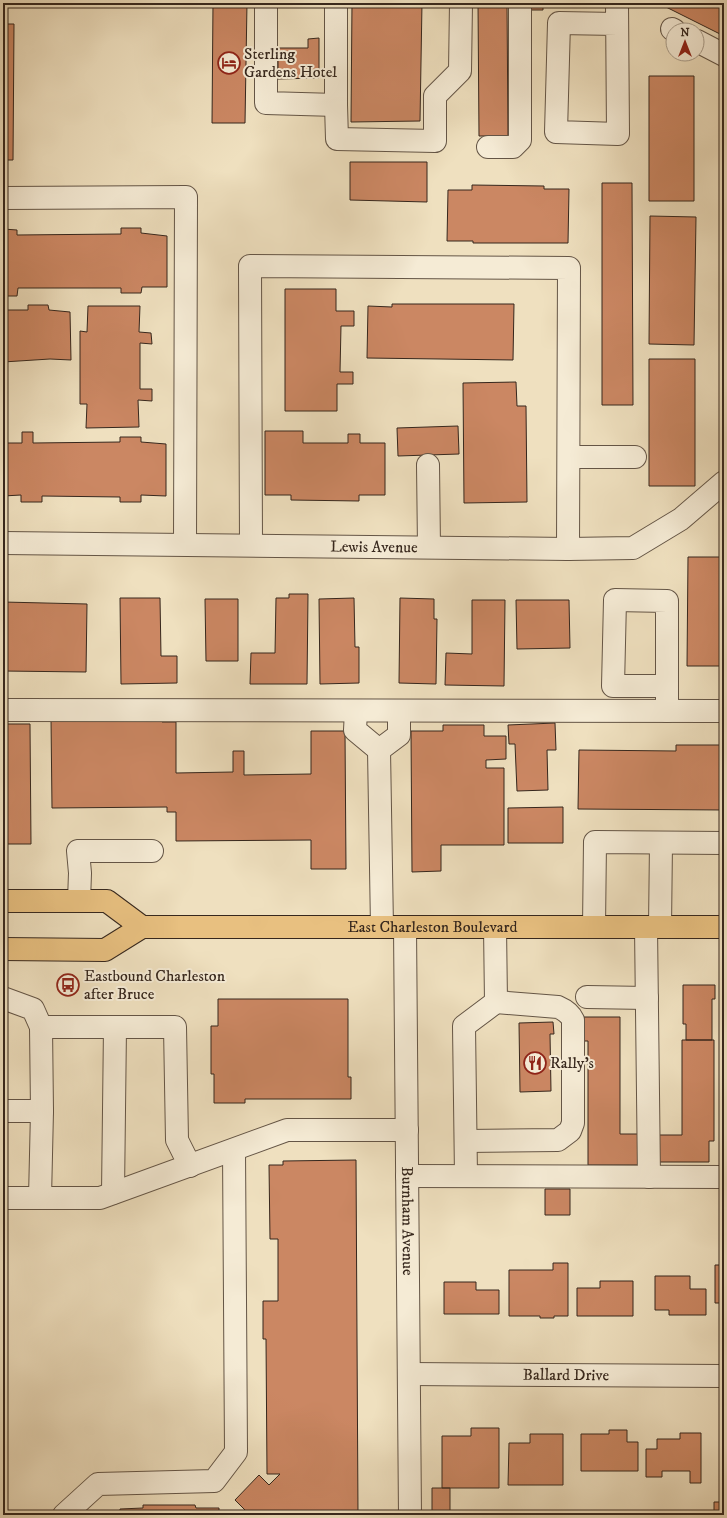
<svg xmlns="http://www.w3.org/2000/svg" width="727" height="1518" font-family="'IM FELL DW Pica',serif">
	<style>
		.building { fill: #cb8763; stroke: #36271d }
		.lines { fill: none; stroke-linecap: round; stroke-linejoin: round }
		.minor-casing { stroke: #645546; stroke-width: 24 }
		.major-casing { stroke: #36271d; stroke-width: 24 }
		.minor { stroke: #f5ebd5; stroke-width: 22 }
		.major { stroke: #e8c080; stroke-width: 22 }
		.labels { text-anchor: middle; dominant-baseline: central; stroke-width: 4; stroke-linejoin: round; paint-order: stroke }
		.poi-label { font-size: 16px; fill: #36271d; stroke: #f5ebd5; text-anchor: start }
		.street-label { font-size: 16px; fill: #36271d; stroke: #f5ebd5 }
	</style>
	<rect width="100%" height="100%" fill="#efe0bf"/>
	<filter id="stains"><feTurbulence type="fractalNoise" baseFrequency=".005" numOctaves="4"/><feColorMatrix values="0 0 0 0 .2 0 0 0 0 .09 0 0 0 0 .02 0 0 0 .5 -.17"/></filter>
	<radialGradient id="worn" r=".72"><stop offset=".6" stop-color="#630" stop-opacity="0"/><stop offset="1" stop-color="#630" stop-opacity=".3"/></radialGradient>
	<path class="building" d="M213,3H247L245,123H212Z
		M352,3H422L420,121L351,122Z
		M478,3H507L508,136H479Z
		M529,3H543V10H529Z
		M663,3H724V36L662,5Z
		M3,24H14L13,160H3Z
		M319,38V78L278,79V48H308V39Z
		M649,76H694V201H649Z
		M350,162H427V202L350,200Z
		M602,183H632L633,405H602Z
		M472,185L544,186V189H569L568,243H473V241H447L448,190H472Z
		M650,216L696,217L694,345L649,344Z
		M121,228H141V233L167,236V287H142L141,293H121V288H18L17,296H3V229L17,230V235L121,234Z
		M285,289H336V311H354V326H341L340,372H353V384H337V411H285Z
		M392,304H514L513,360L367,358L368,306L392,307Z
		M28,305H48L49,310L70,312L71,360L50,359L3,362V310H28Z
		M88,306H140L139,332L151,333L152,344L140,343V389H152V401L138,400L139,427L86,428L87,404H80V331L87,332Z
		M649,359H695V486H649Z
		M516,382L517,406H526L527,502L464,503L463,383Z
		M458,426L459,454L398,456L397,428Z
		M265,431H303V443H348V434H360V443H385V495H359V501L291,500V495H265Z
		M22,432H33V443L120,442V437H141V442L166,444V496L141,495V502H120V497L42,496V502H21V495L3,496V443H22Z
		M688,557H724V666H687Z
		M289,594H308L307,684H250L251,653H275L276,598H289Z
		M120,598H160L161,656H177V683L121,684Z
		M354,598L355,647H359V683L320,684L319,599Z
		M400,598L434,599V619H437L436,684L399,683Z
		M205,599H238V661H206Z
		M472,600H505L504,686L445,685L446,653L472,654Z
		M516,600H569L570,648L517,649Z
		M3,602L87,604L86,672L3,671Z
		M162,717V722H176V773L233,772V751H244V775L311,774V731H345L346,869H311V840L176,841V812H167V807L52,808L51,718Z
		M555,723L556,750H547L548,790L517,791L515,744H509L508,725Z
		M3,724H30L31,844H3Z
		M443,725H484V736H506V759L486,760V768H504V845H441V871L412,872L411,731H443Z
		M676,745H724V810L578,809L579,750L676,751Z
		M563,807V843H508V808Z
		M683,985H715V999H712V1040H686V1024H683Z
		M218,999H348V1077H351V1099H245V1103H214V1074H211V1026H218Z
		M584,1017H620V1134H642V1165H588V1041H584Z
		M553,1022L554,1034H550L551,1091L520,1092L519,1023Z
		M682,1040H714V1141H709V1162H659V1135H682Z
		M356,1160L358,1515H240L245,1510L235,1500L259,1475L269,1485L280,1474H267L266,1339H263V1301H278V1239H270L269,1165H283V1161Z
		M545,1189H570V1215H545Z
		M553,1263H568V1316H554V1318H540V1316H509V1270H553Z
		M715,1265H724V1303H715Z
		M655,1276H690V1289H706V1315H669V1310H655Z
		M600,1281H633V1316H577V1288H600Z
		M444,1282H476V1290H499V1314H444Z
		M471,1428H499V1488H442V1436H471Z
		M609,1430H627V1442H638V1471H581V1434H609Z
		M721,1432H724V1483H721Z
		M680,1433H701V1483H690V1471H662V1477H646V1449H657V1439H680Z
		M530,1434H563V1485H508L509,1443H530Z
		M432,1488H450V1515H432Z
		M714,1502H724V1515H714Z
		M143,1505H195L196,1508H219V1515H120V1509L143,1508Z"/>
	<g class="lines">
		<g class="minor-casing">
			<g id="minor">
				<path d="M266,3V103L336,105V3"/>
				<path d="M617,3L618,134L556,132L559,23L617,24"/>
				<path d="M672,29L674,30"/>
				<path d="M697,41L724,55"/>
				<path d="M336,105L337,139L435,141V96L460,71L461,3"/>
				<path d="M488,147H513L520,140V3"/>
				<path d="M3,198L186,197L185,544"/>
				<path d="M569,457H635"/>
				<path d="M428,465L429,547"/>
				<path id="s1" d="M3,543L568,549L633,548L681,519L724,482"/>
				<path d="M251,545L250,266L569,268L568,549"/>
				<path d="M667,686H613L615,600L667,601V711"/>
				<path d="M3,710L724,711"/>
				<path d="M356,711L355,730L379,750"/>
				<path d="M79,901L80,873L78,851H152"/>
				<path d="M382,927L379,750L399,735V711"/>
				<path id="s2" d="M405,927L410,1515"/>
				<path d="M594,927L595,842L724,843"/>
				<path d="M646,927L649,1177"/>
				<path d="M660,927L661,843"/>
				<path d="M587,997L647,998"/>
				<path d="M3,998L33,1009L41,1027L42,1111L40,1198"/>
				<path d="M41,1027H175L177,1140L190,1166"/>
				<path d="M3,1111H42"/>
				<path d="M466,1141L558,1140L570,1131L573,1123V1020C570,1013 565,1010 558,1007L496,1002"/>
				<path d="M407,1176L724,1177"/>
				<path d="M466,1176L464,1026L496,1002L495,927"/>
				<path d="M113,1193L115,1027"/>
				<path d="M3,1198H100L287,1130H407"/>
				<path id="s3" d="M409,1374L724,1376"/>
				<path d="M64,1515L98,1484L214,1481L236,1452L234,1150"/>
			</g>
		</g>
		<g class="major-casing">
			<g id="major">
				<path d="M3,901H107L142,927"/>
				<path id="s4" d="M3,949L105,950L142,927H724"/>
			</g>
		</g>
		<use href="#minor" class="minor"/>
		<use href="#major" class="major"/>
	</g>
	<defs>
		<g id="hotel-ring" transform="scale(1.15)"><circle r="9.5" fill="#f5ebd5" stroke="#8f2418" stroke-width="1.5"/><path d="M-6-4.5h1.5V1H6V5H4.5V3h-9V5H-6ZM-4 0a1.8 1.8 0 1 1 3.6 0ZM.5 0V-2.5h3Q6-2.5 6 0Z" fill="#8f2418"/></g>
		<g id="bus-ring" transform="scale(1.15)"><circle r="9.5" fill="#f5ebd5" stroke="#8f2418" stroke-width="1.5"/><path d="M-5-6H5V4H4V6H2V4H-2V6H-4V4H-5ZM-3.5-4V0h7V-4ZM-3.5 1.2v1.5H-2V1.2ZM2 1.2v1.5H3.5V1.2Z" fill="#8f2418"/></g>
		<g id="restaurant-ring" transform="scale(1.15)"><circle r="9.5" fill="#f5ebd5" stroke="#8f2418" stroke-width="1.5"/><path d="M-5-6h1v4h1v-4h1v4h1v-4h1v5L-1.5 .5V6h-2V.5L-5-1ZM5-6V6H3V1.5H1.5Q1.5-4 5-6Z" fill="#8f2418"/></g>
	</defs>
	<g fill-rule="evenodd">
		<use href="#hotel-ring" x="229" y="63"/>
		<use href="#bus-ring" x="68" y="985"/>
		<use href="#restaurant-ring" x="535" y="1063"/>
	</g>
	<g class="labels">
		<g class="poi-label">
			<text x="244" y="54">Sterling<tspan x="244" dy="18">Gardens Hotel</tspan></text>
			<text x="84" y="976">Eastbound Charleston<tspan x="84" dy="18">after Bruce</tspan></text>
			<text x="550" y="1063">Rally's</text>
		</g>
		<g class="street-label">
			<text stroke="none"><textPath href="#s1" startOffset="371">Lewis Avenue</textPath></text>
			<text stroke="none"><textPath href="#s4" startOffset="436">East Charleston Boulevard</textPath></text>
			<text stroke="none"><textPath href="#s2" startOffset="294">Burnham Avenue</textPath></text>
			<text stroke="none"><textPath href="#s3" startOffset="157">Ballard Drive</textPath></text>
		</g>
	</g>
	<rect width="727" height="1518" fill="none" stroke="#efe0bf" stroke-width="16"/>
	<rect x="4" y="4" width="719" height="1510" fill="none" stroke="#36271d" stroke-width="2"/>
	<rect x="8" y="8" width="711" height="1502" fill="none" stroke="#36271d"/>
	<g transform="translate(685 42)"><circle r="19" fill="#f5ebd5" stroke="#a99d8b"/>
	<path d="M0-3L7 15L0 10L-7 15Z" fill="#8f2418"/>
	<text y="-6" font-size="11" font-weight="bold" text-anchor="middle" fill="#36271d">N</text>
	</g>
	<rect width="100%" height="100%" filter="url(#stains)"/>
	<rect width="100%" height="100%" fill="url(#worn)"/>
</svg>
